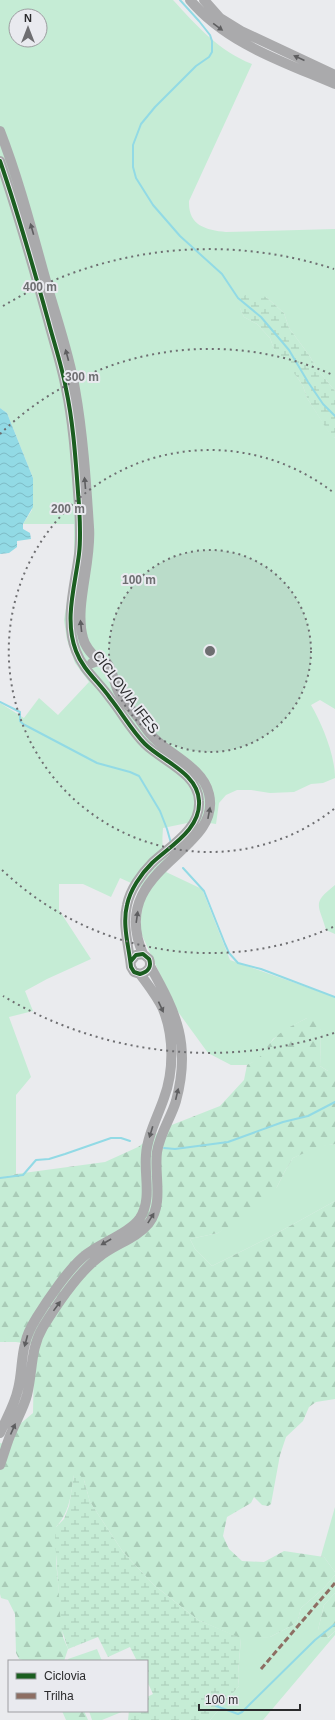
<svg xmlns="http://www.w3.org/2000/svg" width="335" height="1720" font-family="Arial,sans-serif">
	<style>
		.grass { fill: #c5ecd5; fill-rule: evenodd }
		.forest { fill: url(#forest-firs) }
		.wetland { fill: url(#wetland-marsh) }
		.water { fill: url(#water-waves) }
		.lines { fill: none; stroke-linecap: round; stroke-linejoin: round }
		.stream { stroke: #92dae5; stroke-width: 2 }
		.tertiary { stroke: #aaaaac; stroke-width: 10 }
		.quiet { stroke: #8d6e63; stroke-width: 3; stroke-dasharray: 6 3; stroke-linecap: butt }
		.cycleway-casing { stroke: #e9eaef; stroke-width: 6 }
		.cycleway { stroke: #1b5e20; stroke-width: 4 }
		.oneway { fill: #5e5e60 }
		.ring { fill: none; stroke: #6e6e71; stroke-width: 2; stroke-dasharray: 2 4 }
		.labels { text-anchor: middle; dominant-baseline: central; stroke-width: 4; stroke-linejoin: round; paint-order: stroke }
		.street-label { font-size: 14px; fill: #2b2b2d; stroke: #e9eaef }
		.centre { fill: #6e6e71; stroke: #e9eaef; stroke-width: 2 }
		.ring-label { font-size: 12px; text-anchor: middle; font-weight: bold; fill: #6e6e71; stroke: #e9eaef; stroke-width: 4; stroke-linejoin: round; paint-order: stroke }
	</style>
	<defs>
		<pattern id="forest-firs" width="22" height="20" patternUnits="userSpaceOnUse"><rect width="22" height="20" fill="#c5ecd5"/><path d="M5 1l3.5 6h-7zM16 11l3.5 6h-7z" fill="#a9cbb7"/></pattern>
		<pattern id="wetland-marsh" width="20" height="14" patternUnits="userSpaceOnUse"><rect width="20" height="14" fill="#c5ecd5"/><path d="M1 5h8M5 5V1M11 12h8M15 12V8" fill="none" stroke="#a9cbb7"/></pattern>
		<pattern id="water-waves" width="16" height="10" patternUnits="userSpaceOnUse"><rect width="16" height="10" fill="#92dae5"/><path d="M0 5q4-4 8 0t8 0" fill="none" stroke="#7ebbc5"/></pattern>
	</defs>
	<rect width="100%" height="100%" fill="#eaebee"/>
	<path class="grass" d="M0,0H173C197,26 219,51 252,64L189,201C188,225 205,230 226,232L335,229V391L318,370L309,355L289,328L284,313L266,297L240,308L244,317L257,324L270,338L274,349L291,368L303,386L307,398L331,435L335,438V709L320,700L311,705C322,724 335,755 335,778L323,783L311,784L294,792L270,793L251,790H237L226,795L219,803L216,824L197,821L163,828C162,844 161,851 172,863L166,872L202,889L230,960L335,997V1071H328L320,1066L321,1030L307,1018L292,1026L273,1039L260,1059L247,1065H231L208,1053L176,1009L140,931L142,904L149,891L120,878L111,897L83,884H59V910L91,959L47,979L25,991L33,1011L9,1017L31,1077L16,1095V1174L0,1178V703L24,718L39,698L58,715L89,682L75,663L67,640L64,620L74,558V524H23L32,510L33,478L7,413L0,408ZM16,16H40V40H16Z
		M335,885V934L326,930C319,904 311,904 335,885Z
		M335,1144V1201L270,1237L212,1266L195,1249L190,1239L218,1233L277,1187L285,1171L293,1158L318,1146Z
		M335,1507V1572L324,1557L321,1556Z
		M335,1575V1593L324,1605L318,1630L328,1638L335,1631V1635L263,1720H210L239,1686L238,1674L241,1638L270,1637L297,1623L301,1608L324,1588Z
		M97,1649L102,1661H69L68,1659Z
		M89,1711H124L102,1720H92Z"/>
	<path class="forest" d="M307,1018H314L321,1030L320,1066L328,1071H335V1144L318,1147L293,1158L285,1171L277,1187L265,1205L218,1233L190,1239L195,1249L212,1266L270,1237L335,1201V1399L316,1402L309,1407L303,1421L286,1437L280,1455L271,1504L268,1506L262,1505L254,1497L251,1503L227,1517L223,1536L229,1549L242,1561L264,1562L284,1551L324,1557L335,1572V1575L324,1588L301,1608L297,1623L270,1637L248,1639H242L198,1620L154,1585L123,1552L90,1502L84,1480L74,1475C71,1494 70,1512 56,1527V1561L63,1637L68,1649L64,1661H26L19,1659L16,1653L15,1614L8,1600L1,1598L0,1594V1443L10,1445L19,1425L33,1413L34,1363L37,1345L16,1342H0V1178L16,1174L105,1162L138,1147L164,1128L220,1106L244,1080L247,1065C265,1056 261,1053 273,1040C281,1030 296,1024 307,1018Z
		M335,1593V1631L323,1642L318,1641L317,1637L318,1630L324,1605Z
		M62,1711H84L88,1720H66Z"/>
	<path class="wetland" d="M248,293L266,297L284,313L289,328L309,355L318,370L335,391V438L331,436L307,398L303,386L297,377L274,349L270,338L257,324L244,317L240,308V299Z
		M78,1473L84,1480L90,1502L123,1552L154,1585L198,1620L241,1638L238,1674L239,1686L210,1720H128L129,1711H147V1697L153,1694L147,1681V1661H137L130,1647L108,1657L98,1637L68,1649L61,1627L55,1539L56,1527L64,1519L69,1506L74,1475Z"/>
	<path class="water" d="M0,408L7,413L33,478V507L23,524V529L30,533L31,539L17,541V547L9,553L0,554Z"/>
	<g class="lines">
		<path class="stream" d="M180,0L199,21L210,35L212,41V52L209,57L196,66L155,107L141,124L133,145V167L136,178L153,205L180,236L222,274L238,298L261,317L289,350L308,382L323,404L335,416
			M0,702L20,712V721L23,724L97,763L130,772L139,776L160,811L167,829L171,843
			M183,868L204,891L225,944L229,953L238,963L261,969L335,997
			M164,1148L175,1149L228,1142L283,1122L308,1116L335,1102
			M0,1178L23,1175L36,1160L49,1159L65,1154L111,1138H121L130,1141
			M216,1706L238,1714L242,1712L315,1640L335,1624"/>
		<path class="tertiary" d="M190,0C227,44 284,62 335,84
			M204,0L220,18L241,31L335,75
			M0,131C19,180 32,231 46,281C56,317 69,353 75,389C83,434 86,481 89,527C92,562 74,606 83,638C85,647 92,654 98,660
			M0,161C18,213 33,266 48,320C54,343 62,366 66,389C74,426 76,467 79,505C80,521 81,538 79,554C75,586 64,620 76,651C83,670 99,682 110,698C122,713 132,731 145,744C162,761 198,773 199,801C201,829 170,846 152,863C141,874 130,890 127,905C122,925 129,947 131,967L134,972L140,974C148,972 152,967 149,959L143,954L136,955L131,961
			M92,663L101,660L107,663C113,671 114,683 118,691C124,702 133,711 140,720C145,727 149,734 155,739C172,756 203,768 209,794C223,853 106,867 143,954
			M0,1433C6,1419 15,1404 18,1389C22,1374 21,1358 25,1344C27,1334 32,1325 37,1317C48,1299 68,1270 83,1257C98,1244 130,1233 140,1218C152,1199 144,1176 146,1155C147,1136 158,1116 164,1098C174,1071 174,1036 163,1009C157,996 148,985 140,974
			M0,1465C4,1454 7,1442 12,1431C17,1419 24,1407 27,1395C33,1371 30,1349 43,1327C56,1306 79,1272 99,1257C115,1244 136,1239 149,1223C164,1203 154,1175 157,1152C160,1133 171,1118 176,1101C191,1045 177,1014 150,966"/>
		<path class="quiet" d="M261,1669L335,1583"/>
		<g class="cycleway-casing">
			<path id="cycleway" d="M0,161C18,213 33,266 48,320C54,343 62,366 66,389C74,426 76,467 79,505C80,521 81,538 79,554C75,586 64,620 76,651C83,670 99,682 110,698C122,713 132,731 145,744C162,761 198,773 199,801C201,829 170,846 152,863C141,874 130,890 127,905C122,925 129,947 131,967L134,972L140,974C148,972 152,967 149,959L143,954L136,955L131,961"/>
		</g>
		<use href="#cycleway" class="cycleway"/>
	</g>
	<defs><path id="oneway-solid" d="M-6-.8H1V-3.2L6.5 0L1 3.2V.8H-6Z"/></defs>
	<g class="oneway">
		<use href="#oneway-solid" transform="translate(218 27) rotate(36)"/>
		<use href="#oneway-solid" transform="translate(299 58) rotate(-156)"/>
		<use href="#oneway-solid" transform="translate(32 229) rotate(-106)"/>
		<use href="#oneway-solid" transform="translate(67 355) rotate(-105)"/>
		<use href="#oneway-solid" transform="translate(85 483) rotate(-95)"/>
		<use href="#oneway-solid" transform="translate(81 626) rotate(-96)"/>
		<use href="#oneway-solid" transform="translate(209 813) rotate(-79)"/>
		<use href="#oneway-solid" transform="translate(137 917) rotate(-82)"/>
		<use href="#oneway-solid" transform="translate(161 1007) rotate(65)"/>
		<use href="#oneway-solid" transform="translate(177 1094) rotate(-77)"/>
		<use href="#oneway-solid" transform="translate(151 1132) rotate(107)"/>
		<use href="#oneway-solid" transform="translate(151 1218) rotate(-58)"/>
		<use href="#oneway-solid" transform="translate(106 1242) rotate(150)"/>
		<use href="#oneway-solid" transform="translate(57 1306) rotate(-54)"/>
		<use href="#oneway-solid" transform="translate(26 1341) rotate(105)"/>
		<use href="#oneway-solid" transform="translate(13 1429) rotate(-66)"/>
	</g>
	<circle cx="210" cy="651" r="101" fill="#6e6e71" fill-opacity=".12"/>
	<g class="ring">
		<circle cx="210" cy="651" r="101"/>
		<path d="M334 809A201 201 0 1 1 334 493"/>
		<path d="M333 927A302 302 0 0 1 0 868M0 434A302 302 0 0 1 333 375"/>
		<path d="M334 1033A402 402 0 0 1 3 996M3 306A402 402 0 0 1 334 269"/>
	</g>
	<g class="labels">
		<g class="street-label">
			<text transform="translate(126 692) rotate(53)">CICLOVIA IFES</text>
		</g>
	</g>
	<circle cx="210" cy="651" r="6" class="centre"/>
	<g class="ring-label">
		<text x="40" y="291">400 m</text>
		<text x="82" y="381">300 m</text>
		<text x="68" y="513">200 m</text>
		<text x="139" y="584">100 m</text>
	</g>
	<rect x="8" y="1660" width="140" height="52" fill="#e9eaef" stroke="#9d9ea1"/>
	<rect x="16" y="1673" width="20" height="6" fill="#1b5e20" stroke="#9d9ea1"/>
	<text x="44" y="1680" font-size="12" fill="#2b2b2d">Ciclovia</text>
	<rect x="16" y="1693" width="20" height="6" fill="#8d6e63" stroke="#9d9ea1"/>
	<text x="44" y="1700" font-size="12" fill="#2b2b2d">Trilha</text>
	<g transform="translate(28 28)"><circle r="19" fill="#e9eaef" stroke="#9d9ea1"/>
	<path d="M0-3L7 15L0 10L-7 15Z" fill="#6e6e71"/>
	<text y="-6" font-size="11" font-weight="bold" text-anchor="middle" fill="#2b2b2d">N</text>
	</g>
	<path d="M199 1704v6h101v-6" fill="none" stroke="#2b2b2d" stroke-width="2"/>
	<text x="205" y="1704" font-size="12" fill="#2b2b2d" stroke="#e9eaef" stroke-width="3" paint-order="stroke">100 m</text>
</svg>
